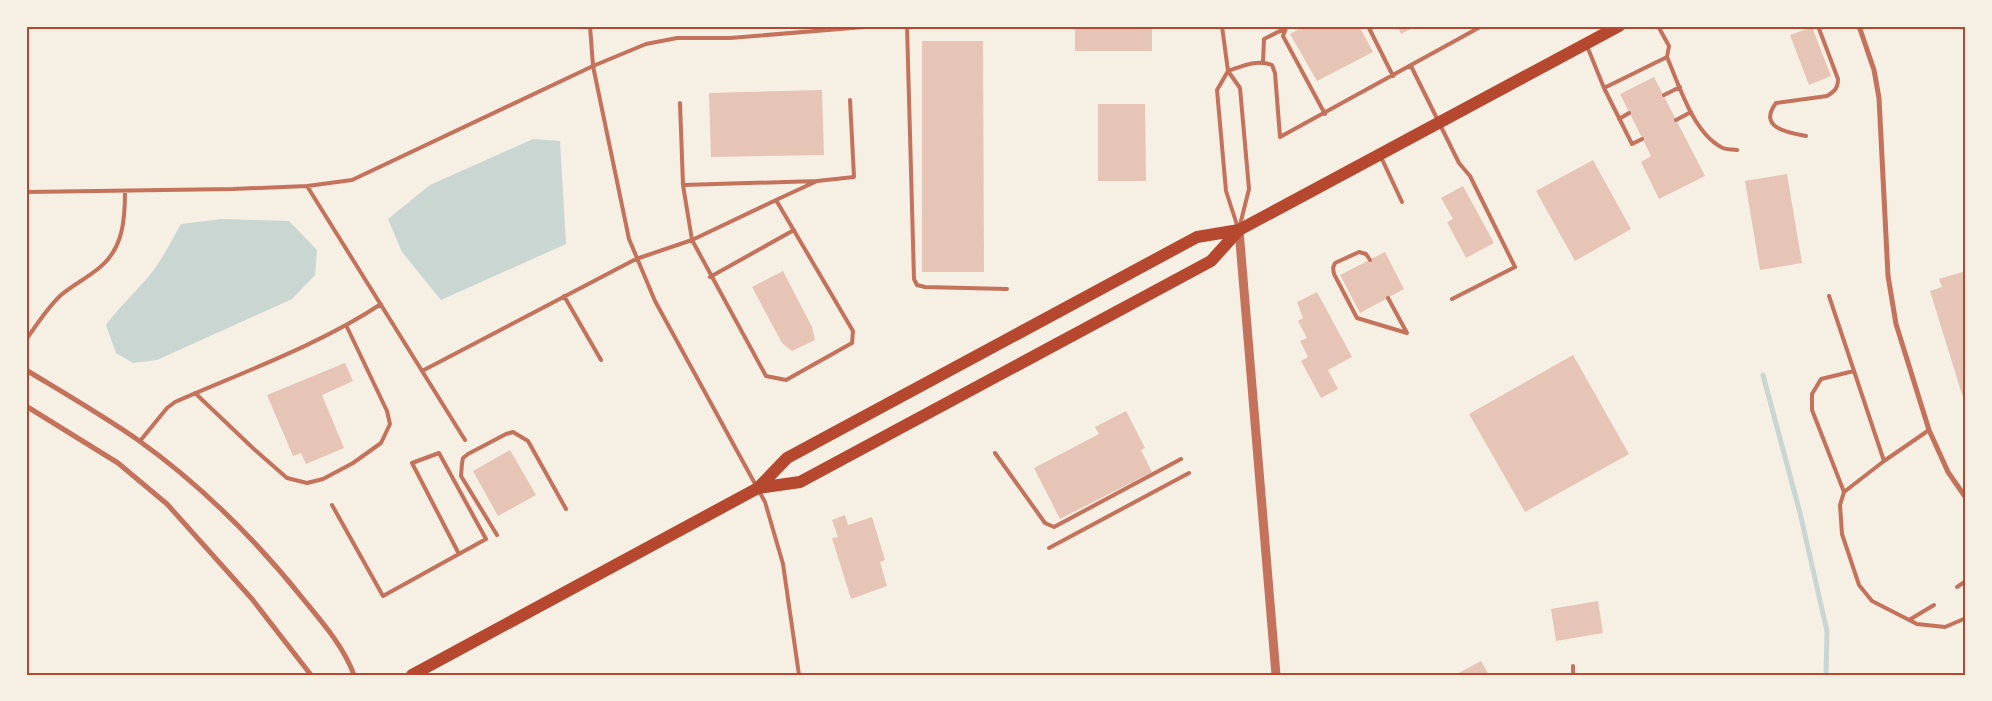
<svg xmlns="http://www.w3.org/2000/svg" width="1992" height="701" font-family="'Alegreya Sans',sans-serif">
	<style>
		.water { fill: #c9d6d2 }
		.lines { fill: none; stroke-linecap: round; stroke-linejoin: round }
		.stream { stroke: #c9d6d2; stroke-width: 5 }
		.building { fill: #e6c5b7 }
		.service { stroke: #c5725c; stroke-width: 4 }
		.minor { stroke: #c5725c; stroke-width: 5 }
		.tertiary { stroke: #c5725c; stroke-width: 9 }
		.primary { stroke: #b5482f; stroke-width: 12 }
		.neatline { fill: none; stroke: #b5482f; stroke-width: 2 }
	</style>
	<rect width="100%" height="100%" fill="#f6efe4"/>
	<path class="water" d="M533,139L560,141L566,244L441,300L402,252L388,219L430,185Z
		M222,219L289,221L317,250L315,275L292,299L157,360L133,363L116,353L106,325C120,306 138,290 153,271C164,256 172,240 181,224Z"/>
	<g class="lines">
		<path class="stream" d="M1763,375L1800,513L1827,631L1826,675"/>
	</g>
	<path class="building" d="M1075,26H1152V51H1075Z
		M1305,26H1359L1373,52L1317,81L1290,34Z
		M1397,26H1417L1401,34Z
		M1812,27L1831,76L1809,85L1790,35Z
		M922,41H983L984,272H922Z
		M1654,77L1705,176L1659,199L1641,162L1651,156L1620,94Z
		M822,90L824,155L711,157L709,93Z
		M1098,104H1145L1146,181H1098Z
		M1593,160L1631,229L1575,261L1536,191Z
		M1787,174L1802,263L1760,270L1745,181Z
		M1463,186L1494,243L1466,258L1447,222L1453,219L1441,198Z
		M1385,252L1404,289L1360,313L1340,275Z
		M783,271L812,327L815,340L792,351L782,343L752,287Z
		M1966,271V404H1965L1930,291L1942,287L1939,279Z
		M1317,292L1352,357L1328,370L1338,389L1321,398L1301,361L1308,357L1300,341L1307,338L1298,321L1303,318L1297,302Z
		M1573,355L1629,454L1525,512L1469,414Z
		M345,363L353,381L322,395L344,448L306,464L301,453L293,456L267,395Z
		M1126,411L1145,448L1141,450L1152,472L1060,519L1034,468L1099,434L1095,427Z
		M510,450L536,495L498,516L473,471Z
		M845,515L848,525L872,517L885,560L880,562L887,586L851,599L832,538L838,537L832,520Z
		M1598,601L1603,633L1556,641L1551,609Z
		M1481,661L1489,675H1455Z"/>
	<g class="lines">
		<path class="service" d="M590,26L593,66L629,239L655,301L765,502L783,564L799,675
			M907,26L914,279L917,285L925,287L1007,289
			M1222,26L1228,71L1240,88L1249,189L1240,225
			M1288,26L1286,28L1283,36L1325,114
			M1368,26L1393,76
			M1587,46L1604,88L1667,57L1669,46L1658,26
			M1667,57C1679,85 1693,132 1721,147C1725,150 1732,149 1737,150
			M1263,62L1264,39L1286,28
			M1411,66L1459,163L1470,176L1515,267L1452,299
			M1604,88L1632,144L1642,139
			M1664,95L1680,87
			M680,103L683,185L817,181
			M1619,119L1629,113
			M1676,120L1691,112
			M1806,136C1789,133 1757,128 1776,103L1827,96C1835,91 1838,88 1838,79L1818,26
			M1381,157L1402,202
			M307,186L465,440
			M26,192L233,189L307,186L352,180L593,66L646,44L677,38H730L876,26
			M776,200L817,181L854,177L850,100
			M1238,228L1226,191L1217,90L1228,71C1243,66 1256,59 1272,65L1275,73L1280,137L1482,26
			M1370,260L1366,254L1359,252L1335,263L1333,268L1334,274L1357,318L1407,333L1388,298
			M710,277L794,230
			M564,296L601,360
			M1829,296L1884,461L1929,430
			M26,340C37,324 47,308 61,295C73,285 87,278 99,268C123,249 125,220 125,192
			M422,371L636,259L692,240L776,200L853,331L852,343L786,380L766,376L692,240L683,185
			M195,393L255,450L287,478L307,483L323,479L353,463L381,443L390,424L387,411L346,325
			M140,441L167,408L175,402C241,373 321,344 381,304
			M995,453L1045,523L1054,527L1181,459
			M1884,461L1844,492L1840,505L1842,534L1859,585L1872,601L1917,624L1945,627L1966,618
			M1844,492L1812,410V394L1821,379L1854,371
			M332,505L383,596L486,539L439,453L412,463L459,554
			M497,535L461,476L462,463L463,458L468,454L506,434L513,432L528,441L566,509
			M1049,548L1189,473
			M1957,587L1966,581
			M1909,620L1934,605
			M1573,666V675"/>
		<path class="minor" d="M1859,26L1874,70L1879,98L1888,276L1896,324L1929,430L1948,472L1966,498
			M26,370C64,393 102,415 138,440C201,485 256,540 304,600C322,622 344,647 354,675
			M26,406L118,463L167,504L252,599L311,675"/>
		<path class="tertiary" d="M1239,230L1276,675"/>
		<path class="primary" d="M758,488L800,482L1211,261L1239,230
			M412,675L758,488L787,458L1197,237L1239,230L1619,26"/>
	</g>
	<rect width="1992" height="701" fill="none" stroke="#f6efe4" stroke-width="55"/>
	<rect x="28" y="28" width="1936" height="646" class="neatline"/>
</svg>
